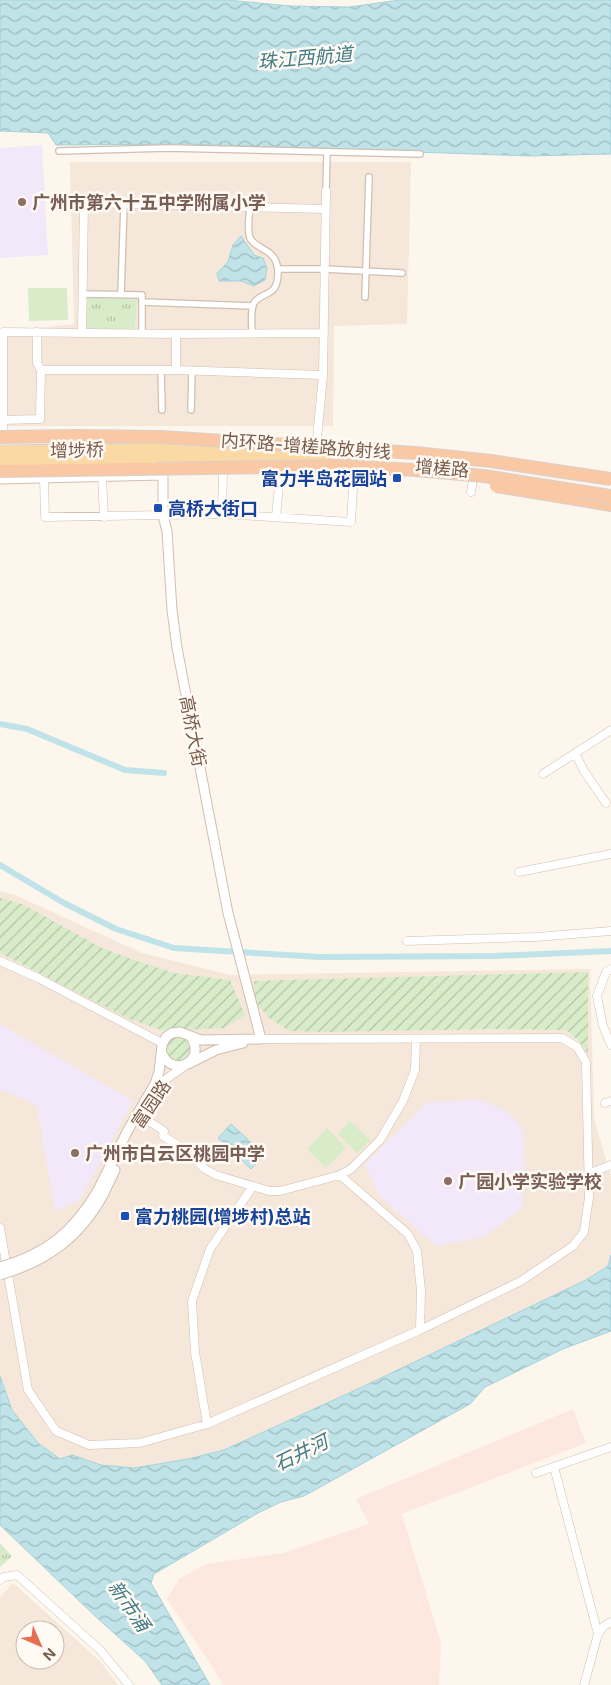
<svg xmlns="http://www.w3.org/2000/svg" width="611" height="1685" font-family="Inter,'Noto Sans SC',sans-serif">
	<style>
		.residential { fill: #f5e8da; fill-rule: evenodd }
		.commercial { fill: #fde8e0 }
		.education { fill: #f3e8fa }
		.grass { fill: url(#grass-tufts) }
		.garden { fill: url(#garden-furrows) }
		.pitch { fill: #d8ecc9 }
		.water { fill: url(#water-waves); stroke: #a5d3da }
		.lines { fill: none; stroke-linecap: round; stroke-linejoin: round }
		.canal { stroke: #bfe3e8; stroke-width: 6 }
		.pedestrian-casing { stroke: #d1beb0; stroke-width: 8 }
		.minor-casing { stroke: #d1beb0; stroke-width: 9 }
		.tertiary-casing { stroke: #d1beb0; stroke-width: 11 }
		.primary-casing { stroke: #dad1cd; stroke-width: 13 }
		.trunk-casing { stroke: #dad1cd; stroke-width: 14 }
		.pedestrian { stroke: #fff; stroke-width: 5.5 }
		.minor { stroke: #fff; stroke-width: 8 }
		.tertiary { stroke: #fff; stroke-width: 9 }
		.primary { stroke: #fbd9a5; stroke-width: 11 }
		.trunk { stroke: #f9c8a4; stroke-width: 12 }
		.tertiary-bridge-casing { stroke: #d1beb0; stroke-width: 11; stroke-linecap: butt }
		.primary-bridge-casing { stroke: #dad1cd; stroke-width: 13; stroke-linecap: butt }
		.trunk-bridge-casing { stroke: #dad1cd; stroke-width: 14; stroke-linecap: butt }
		.tertiary-bridge { stroke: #fff; stroke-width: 9 }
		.primary-bridge { stroke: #fbd9a5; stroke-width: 11 }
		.trunk-bridge { stroke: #f9c8a4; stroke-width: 12 }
		.education-dot { fill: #8d6e63; stroke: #fffaf3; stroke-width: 2 }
		.transit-dot { fill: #1a4fb4; stroke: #fffaf3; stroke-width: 2 }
		.labels { text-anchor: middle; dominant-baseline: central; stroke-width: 5; stroke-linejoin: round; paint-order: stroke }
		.education-label { font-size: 18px; font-weight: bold; fill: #785e54; stroke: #fffaf3; text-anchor: start }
		.street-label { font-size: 18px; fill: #7a5c4d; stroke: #fffaf3 }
		.transit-label { font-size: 18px; font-weight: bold; fill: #164399; stroke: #fffaf3; text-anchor: start }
		.water-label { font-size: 19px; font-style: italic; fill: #437c86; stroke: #fffaf3 }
	</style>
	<defs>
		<pattern id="grass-tufts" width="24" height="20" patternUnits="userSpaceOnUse" patternTransform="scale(1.25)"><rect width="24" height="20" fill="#d8ecc9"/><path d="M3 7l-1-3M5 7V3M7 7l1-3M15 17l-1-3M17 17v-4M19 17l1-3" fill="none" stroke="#b4c2a5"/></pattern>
		<pattern id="garden-furrows" width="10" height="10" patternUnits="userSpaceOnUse" patternTransform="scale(1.25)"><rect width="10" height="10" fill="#d8ecc9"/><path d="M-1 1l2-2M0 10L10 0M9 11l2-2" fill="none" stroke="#b4c2a5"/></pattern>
		<pattern id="water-waves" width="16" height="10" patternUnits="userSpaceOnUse" patternTransform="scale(1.25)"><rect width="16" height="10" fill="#bfe3e8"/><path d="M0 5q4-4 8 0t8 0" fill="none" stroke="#a0bbbe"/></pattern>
	</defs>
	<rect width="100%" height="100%" fill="#fdf6ec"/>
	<path class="residential" d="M70,162H411L407,324L334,326L333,426H0V332L74,324Z
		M0,891L15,895L142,953L230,975L590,969L594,1118L611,1177V1255L608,1266L586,1280L360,1388L224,1450L188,1459L134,1468L101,1465L72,1455L61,1459L38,1443L12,1410L0,1376Z
		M13,1583L100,1661L118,1685H0V1597ZM25,1630H55V1660H25Z"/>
	<path class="commercial" d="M573,1409L586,1443L402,1514L441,1643L439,1685H224L167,1599L179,1579L206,1564L283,1553L369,1524L356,1499Z"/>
	<path class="education" d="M42,145L48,255L0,258V148Z
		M0,1024L133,1101L80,1200L55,1211L37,1106L0,1089Z
		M480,1099L509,1113L523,1129L525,1167L522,1208L484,1237L437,1246L379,1196L365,1164L426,1103Z"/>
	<path class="grass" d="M87,298L137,299L135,330L85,328Z
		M0,1543L12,1556L0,1567Z"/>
	<path class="garden" d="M0,898L22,904L102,948L134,960L174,973L230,980L245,1015L225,1028L164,1031L127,1018L0,953Z
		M588,972V1054L578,1040L566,1030L497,1029L324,1032L289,1031L269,1018L255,1002L254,981Z
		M166 1049a12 12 0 1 1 24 0a12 12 0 1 1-24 0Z"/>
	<path class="pitch" d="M28,288H67L68,320L29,321Z
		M350,1121L370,1140L357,1153L338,1134Z
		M327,1128L346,1148L326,1168L307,1149Z"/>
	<path class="water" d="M0,0H227L290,6L349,7L400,0H611V154L529,156L186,144L56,145L48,133L0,131Z
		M241,236L254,255L263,258L267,268L265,280L254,286L241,281H219L217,273L228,262L233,245Z
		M231,1124L265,1155L251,1169L218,1138Z
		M611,1255V1331L563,1349L485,1387L470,1404L304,1496L281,1502L258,1513L154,1574L151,1583L210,1685H162L145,1661L95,1616L0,1525V1376L12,1410L38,1443L60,1459L72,1455L101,1465L134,1468L188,1459L224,1450L360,1388L586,1280L608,1266Z"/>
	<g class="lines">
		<path class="canal" d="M0,724L27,729L125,770L164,773
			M0,865L64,903L116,929L174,948L320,957L494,956L611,951"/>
		<g class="pedestrian-casing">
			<path id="pedestrian" d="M59,151L168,148L420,154
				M326,191L327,152
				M250,207C249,216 247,230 250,238C256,251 277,247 278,272C278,299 262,290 254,303C250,310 252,325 252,334
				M278,269H324L402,273
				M82,294L142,295V334
				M121,294L124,204
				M365,297L369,177
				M142,302L253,306
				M161,370L162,410
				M191,410L192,371"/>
		</g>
		<g class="minor-casing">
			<path id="minor" d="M82,333L84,203L325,209
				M176,334V370
				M41,370H176L323,375
				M3,420L40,419L41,370L37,363V332
				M3,433V332L176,334L324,333
				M316,449L323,375L326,191
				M102,476L104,517
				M44,478L45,517L222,514L351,522L354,472
				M471,492L474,473
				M222,514L223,473
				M276,517L281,464
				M575,753L584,771L606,803
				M543,774L611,730
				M519,872L611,854
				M407,941L536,937L611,931
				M0,961L38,978L162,1043
				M611,969L606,972L597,996L603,1026L611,1045
				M186,1065L162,1082L141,1116L164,1131L163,1136L181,1147L205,1169L216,1175L269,1191H280L340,1175L351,1169L380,1140L403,1101L415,1070L416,1040
				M605,1103L611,1101
				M588,1174L611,1165
				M340,1175L408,1234L417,1251L421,1291L420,1330
				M0,1228L28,1390L56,1431L89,1445L140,1443L207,1424L420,1330L521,1281L573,1246L584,1232L589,1197L586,1062L577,1047L562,1038L261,1039
				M207,1424L195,1352L192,1301L210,1249L253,1186
				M554,1467L598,1634
				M536,1473L611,1447
				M0,1580L4,1577L17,1575L100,1650L129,1685
				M584,1685L598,1634L604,1626L611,1622"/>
		</g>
		<g class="tertiary-casing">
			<path id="tertiary" d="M163,475V516L167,531L172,610L177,648L228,913L261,1039
				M0,479L162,475
				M162,1053C172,1079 207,1061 191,1037
				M188,1064L216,1050L243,1043
				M97,1192L128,1130L155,1084L159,1072L162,1045L166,1037L172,1033L180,1032L201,1040L261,1039
				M103,1195L115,1170"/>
		</g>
		<g class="primary-casing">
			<path id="primary" d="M153,449H217L286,452
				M307,453L361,456
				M152,459L236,458L318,461"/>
		</g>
		<g class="trunk-casing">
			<path id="trunk" d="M570,498L611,505"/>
		</g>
		<use href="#pedestrian" class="pedestrian"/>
		<use href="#minor" class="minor"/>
		<use href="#tertiary" class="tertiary"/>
		<use href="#primary" class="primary"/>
		<use href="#trunk" class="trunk"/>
		<g class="tertiary-bridge-casing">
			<path id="tertiary-bridge" d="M0,1267C46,1254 72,1233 97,1192
				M0,1275C47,1261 79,1238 103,1195"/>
		</g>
		<g class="primary-bridge-casing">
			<path id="primary-bridge" d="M0,451L153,449
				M0,462L152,459"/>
		</g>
		<g class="trunk-bridge-casing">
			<path id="trunk-bridge" d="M0,437L78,436L161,437L416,453L491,461L611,479
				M0,471L339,466L415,470L484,476L611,496
				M496,486L570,498"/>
		</g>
		<use href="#tertiary-bridge" class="tertiary-bridge"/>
		<use href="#primary-bridge" class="primary-bridge"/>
		<use href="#trunk-bridge" class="trunk-bridge"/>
	</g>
	<g class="education-dot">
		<circle cx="22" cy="202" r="5"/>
		<circle cx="75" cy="1153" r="5"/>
		<circle cx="448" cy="1181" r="5"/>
	</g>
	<g class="transit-dot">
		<rect x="392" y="473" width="10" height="10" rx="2.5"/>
		<rect x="153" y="503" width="10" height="10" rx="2.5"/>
		<rect x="120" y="1211" width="10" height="10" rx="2.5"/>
	</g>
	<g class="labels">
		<g class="education-label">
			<text x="32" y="202">广州市第六十五中学附属小学</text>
			<text x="85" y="1153">广州市白云区桃园中学</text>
			<text x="458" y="1181">广园小学实验学校</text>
		</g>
		<g class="street-label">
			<text transform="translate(306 446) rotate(4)">内环路-增槎路放射线</text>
			<text transform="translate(77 450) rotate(-1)">增埗桥</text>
			<text transform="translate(442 468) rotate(5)">增槎路</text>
			<text transform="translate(193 731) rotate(79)">高桥大街</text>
			<text transform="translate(151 1104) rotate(-56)">富园路</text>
		</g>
		<g class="transit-label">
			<text x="387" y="478" text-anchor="end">富力半岛花园站</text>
			<text x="168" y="508">高桥大街口</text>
			<text x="135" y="1216">富力桃园(增埗村)总站</text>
		</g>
		<g class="water-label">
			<text transform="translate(305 58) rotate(-5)">珠江西航道</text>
			<text transform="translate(301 1453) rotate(-26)">石井河</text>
			<text transform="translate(129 1606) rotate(55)">新市涌</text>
		</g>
	</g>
	<g transform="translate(40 1645) rotate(135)"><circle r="24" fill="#fffaf3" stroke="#cabbb1"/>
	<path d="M0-4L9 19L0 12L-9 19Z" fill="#e76f51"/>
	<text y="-8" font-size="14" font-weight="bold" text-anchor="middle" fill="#7a5c4d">N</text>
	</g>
</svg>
